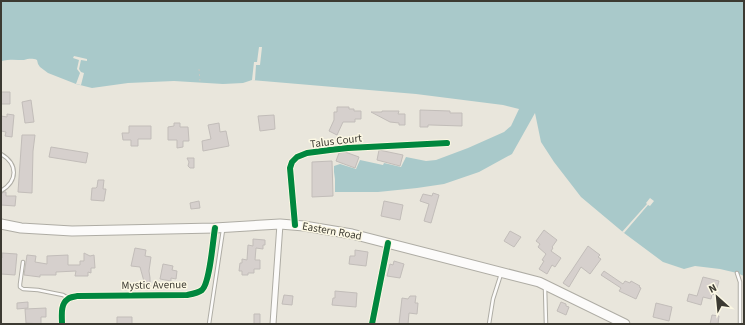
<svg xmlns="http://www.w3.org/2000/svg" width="745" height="325" font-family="'Source Sans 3',sans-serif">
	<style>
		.water { fill: #a9c9ca }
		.pier { fill: #e9e6dc }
		.building { fill: #d6d0cd; stroke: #c2bdb9 }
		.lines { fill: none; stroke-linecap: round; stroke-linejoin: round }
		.service-casing { stroke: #aeaca4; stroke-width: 4.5 }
		.minor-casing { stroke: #aeaca4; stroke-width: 7 }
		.trunk-casing { stroke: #aeaca4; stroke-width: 11 }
		.path { stroke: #c8c7c2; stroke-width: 1; stroke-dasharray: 2 3; stroke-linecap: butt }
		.service { stroke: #fcfbfa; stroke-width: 2.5 }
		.minor { stroke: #fcfbfa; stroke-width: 5 }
		.trunk { stroke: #fcfbfa; stroke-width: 9 }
		.cycleway-casing { stroke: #fcf8e4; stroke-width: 8 }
		.cycleway { stroke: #00873e; stroke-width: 6 }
		.labels { text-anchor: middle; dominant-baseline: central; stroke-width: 3; stroke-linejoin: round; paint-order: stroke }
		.street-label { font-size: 11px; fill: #3c3a32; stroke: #fcf8e4 }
	</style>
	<rect width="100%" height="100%" fill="#e9e6dc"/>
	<path class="water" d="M1,1H744V276L737,273L720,269L695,266L684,269L663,262L624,233L581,197L554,162L541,142L535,113L512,154L479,172L444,184L417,188L378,192H335V179L334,172V166L340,164L356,169L360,160L383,165L384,163L401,167L406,157L426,161L436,160L468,148L504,132L511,126L519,109L503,105L416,94L252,80L243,83L223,84L174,81L128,83L92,88L76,84L48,73L40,67L38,64L37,60C32,58 28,59 24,60C16,60 10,59 1,61Z"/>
	<path class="pier" d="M259,47H262L260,65H256L255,80H252L254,62H257Z
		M74,56L87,59V61L81,60L79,69L81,72L84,73L81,85L76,84L80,73L77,69L79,60L73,58Z
		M650,198L654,201L650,206L648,205L624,233L622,232L647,204L646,203Z"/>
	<path class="building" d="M1,92H10V104H1Z
		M31,100L34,122L25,123L22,102Z
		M337,107H349V109H354V111H361V119H355V122H343L337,135L329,131L334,120V112H337Z
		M420,110L450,111V113H462V126L431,125H428V127H420Z
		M382,111H399L398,114H405V125H399V123L390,122L371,112H382Z
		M7,114L14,115L12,137L5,136L6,132L1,131V116L7,117Z
		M274,115L275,129L260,131L258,116Z
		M174,123H180V127H188L189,141H183V147L177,148V140H168V127L174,126Z
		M219,123L220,132L226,131L229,146L203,151L202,141L211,139L208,125Z
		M129,126H151V139H138V146H131V140H123L122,133H129Z
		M22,135H35L33,151L32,193L18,192Z
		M51,147L88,153L86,163L49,157Z
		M379,150L403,155L400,166L377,160Z
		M345,152L359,157L355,168L336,161L339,153Z
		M187,158H194V168H190L188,166L189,162Z
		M332,161L333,196L312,197V162Z
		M98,180H104L103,189H106L104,201L91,200L92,188H96L97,187Z
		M4,192H6V196H16L15,206L1,205V194Z
		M433,193L439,195L431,223L424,221L429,204L420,201L423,194L432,196Z
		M199,201L200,208L191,209L190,203Z
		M384,201L403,205L400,220L381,216Z
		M544,230L557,240L552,247L553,248L551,251L561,258L555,267L552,265L547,274L539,269L544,261L542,260L546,254L538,247L540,244L536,241Z
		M510,231L521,237L514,247L504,241Z
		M253,239L265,240V245H263V249L256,248L255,260H260V269H254V273H248V275H242V271H239L240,263H242V259L247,260L248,245L253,246Z
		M588,246L600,255L598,257L601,259L590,274L581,267L569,287L563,283L572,270Z
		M135,248L146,250L145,256L151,257L149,271L150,278V288H145V285L140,267L131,266Z
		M355,250L368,252L366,266L349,264L350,256H355Z
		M2,253L17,254L15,275L1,274V258H2Z
		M84,253L90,256L94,255L95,268H91V273L88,272V276H75L76,271L56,272V275H40V277L24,275L27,255L36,256L35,262L47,264V256L68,255V265H80V261H84Z
		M394,261L404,264L400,278L387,276L390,264L393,265Z
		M163,264L173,266L172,270L177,271L176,279L171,278V281L160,279Z
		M604,271L623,284L625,281L630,283L631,281L640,286L639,287L641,288L636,299L619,291L621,288L601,275Z
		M703,277L719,281L715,295L712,294L711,299L703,297L701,305L687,301L689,294L697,296Z
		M335,291L357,293L356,307L332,305L333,298H335Z
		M284,295L293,296L292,305L282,304Z
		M410,296H416L415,303H418L417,314L409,313L408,324H399L402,298L408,299Z
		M28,302V308L17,309V303Z
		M561,302L566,304V306L569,307L566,315L557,311Z
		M656,303L672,307L669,321L653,317Z
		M46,308V317H41V324L26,323L25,309Z
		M254,314H260V324H254Z
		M712,315L719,316L718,324H710Z
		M117,317H132V324H117Z"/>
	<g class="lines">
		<g class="service-casing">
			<path id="service" d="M1,154C18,164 18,181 1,191
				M23,262L20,284V287L23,289L38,290L63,295L68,298
				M737,273L740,282V324
				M545,287L546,324
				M209,324L223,230
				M489,324L493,299L501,274"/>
		</g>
		<g class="minor-casing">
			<path id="minor" d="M295,225L290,168L292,162L297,157L307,153L330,150L348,148L447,143
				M62,324C62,316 60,304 68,299C70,297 74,297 77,296L187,295C192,294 198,293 202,290C210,283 213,239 215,228
				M273,324L280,224
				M372,324L388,243"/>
		</g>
		<g class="trunk-casing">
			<path id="trunk" d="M1,224L21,228L72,231L215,228L280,224L304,226L352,234L539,282L625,324"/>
		</g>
		<path class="path" d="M199,69L200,82"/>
		<use href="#service" class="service"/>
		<use href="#minor" class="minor"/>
		<use href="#trunk" class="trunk"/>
		<g class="cycleway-casing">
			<path id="cycleway" d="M295,225L290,168L292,162L297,157L307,153L330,150L348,148L447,143
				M62,324C62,316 60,304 68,299C70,297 74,297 77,296L187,295C192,294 198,293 202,290C210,283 213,239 215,228
				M372,324L388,243"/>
		</g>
		<use href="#cycleway" class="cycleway"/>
	</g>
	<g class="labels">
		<g class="street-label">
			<text transform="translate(336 141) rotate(-7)">Talus Court</text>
			<text transform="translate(332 231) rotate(10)">Eastern Road</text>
			<text transform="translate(154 285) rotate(-1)">Mystic Avenue</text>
		</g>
	</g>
	<rect width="745" height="325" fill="none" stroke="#3c3a32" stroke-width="4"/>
	<g transform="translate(717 297) rotate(333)" stroke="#fcf8e4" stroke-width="3" paint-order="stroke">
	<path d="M0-3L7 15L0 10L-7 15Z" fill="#3c3a32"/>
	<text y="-6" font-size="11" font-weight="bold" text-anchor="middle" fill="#3c3a32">N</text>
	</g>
</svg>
